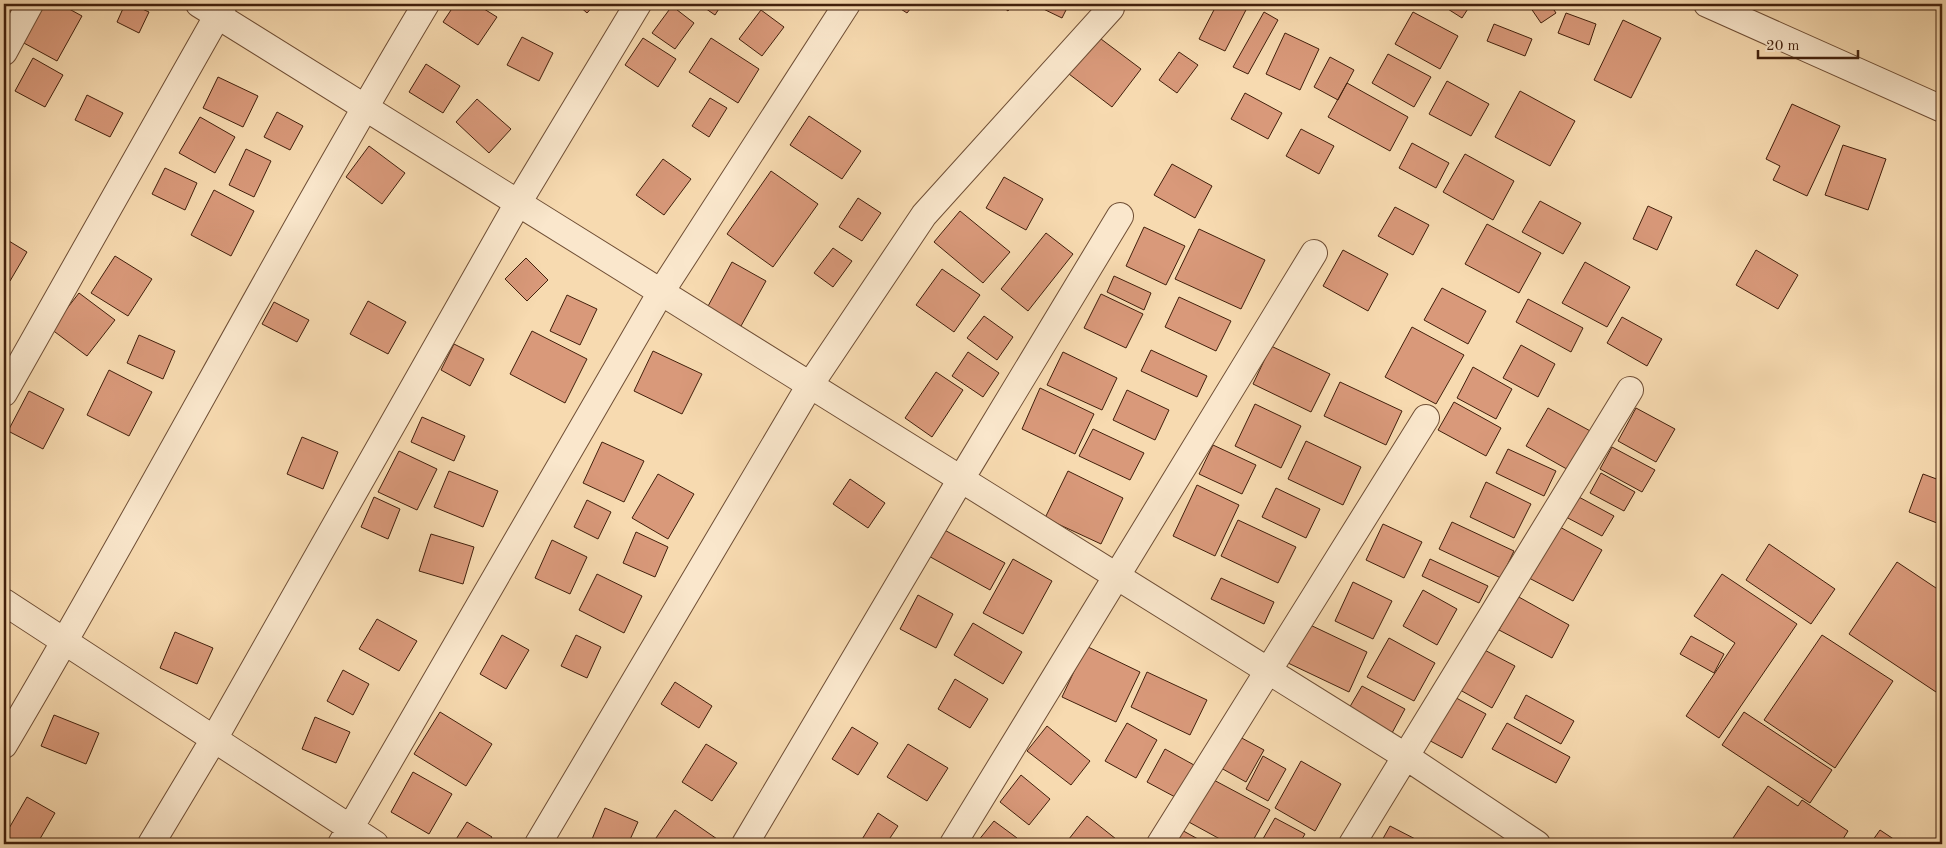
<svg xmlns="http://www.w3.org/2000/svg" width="1946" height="848" font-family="'Old Standard TT',serif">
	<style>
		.building { fill: #d9997a; stroke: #42200c }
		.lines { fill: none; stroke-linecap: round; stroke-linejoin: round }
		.street-casing { stroke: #6f4e35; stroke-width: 28 }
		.street { stroke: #fae7cc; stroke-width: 26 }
	</style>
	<rect width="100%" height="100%" fill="#f7dab0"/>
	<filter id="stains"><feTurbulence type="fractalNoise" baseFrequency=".004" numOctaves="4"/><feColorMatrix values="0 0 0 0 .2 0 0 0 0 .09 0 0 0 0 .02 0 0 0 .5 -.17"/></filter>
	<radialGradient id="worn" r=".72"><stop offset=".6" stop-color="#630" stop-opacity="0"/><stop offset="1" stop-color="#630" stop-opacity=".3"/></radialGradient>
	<path class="building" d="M44,4H60L82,16L57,61L22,42Z
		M125,4H131L149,12L139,33L117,22Z
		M455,4H476L497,17L478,45L443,22Z
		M577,4H595L587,13Z
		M699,4H722L715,15Z
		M893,4H914L907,13Z
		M999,4H1013L1008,11Z
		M1033,4H1069L1062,18Z
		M1217,4H1249L1225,51L1199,39Z
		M1440,4H1471L1462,18Z
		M1528,4H1550L1556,13L1541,23Z
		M672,6L694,23L675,49L652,33Z
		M761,10L784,27L762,56L739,39Z
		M1264,12L1278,20L1248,74L1233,67Z
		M1413,12L1458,36L1440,69L1395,44Z
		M1566,13L1596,24L1589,45L1558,33Z
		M1623,20L1661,38L1631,98L1594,80Z
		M1494,24L1532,39L1525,56L1487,41Z
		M1285,33L1319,49L1300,90L1266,74Z
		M1097,36L1141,69L1112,107L1069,74Z
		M522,37L553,53L539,81L507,65Z
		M643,38L676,59L658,87L625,65Z
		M711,38L759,69L738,103L689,72Z
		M1179,52L1198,65L1177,93L1159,80Z
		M1388,54L1431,77L1414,107L1372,83Z
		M1330,57L1354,70L1338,100L1314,87Z
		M33,58L63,75L45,107L15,91Z
		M426,64L460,86L443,113L409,92Z
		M218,77L258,96L243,127L203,108Z
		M1447,81L1489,104L1471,136L1429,114Z
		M1347,83L1408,117L1390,151L1328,117Z
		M1520,91L1575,121L1550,166L1495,137Z
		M1245,93L1282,113L1268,139L1231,119Z
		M87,95L123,113L110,137L75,120Z
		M710,98L727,108L709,137L692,126Z
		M477,99L511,129L489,153L456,122Z
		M1792,104L1840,126L1807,196L1773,180L1780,166L1766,159Z
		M277,112L303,126L290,150L264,137Z
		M809,116L861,151L842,179L790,145Z
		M200,117L235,137L215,173L179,153Z
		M1301,129L1334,146L1319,174L1286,156Z
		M1412,143L1449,163L1436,188L1399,168Z
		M1843,145L1886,159L1868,210L1825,195Z
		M369,146L405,173L382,204L346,177Z
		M246,149L271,161L254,197L229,185Z
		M1465,154L1514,181L1493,220L1443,192Z
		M663,159L691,179L664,215L636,195Z
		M1172,164L1212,186L1195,218L1154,195Z
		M165,168L197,183L185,210L152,194Z
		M771,171L818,204L773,267L727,234Z
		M1004,177L1043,199L1026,230L986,208Z
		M214,190L254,211L231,256L191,235Z
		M858,198L881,213L862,241L839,227Z
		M1540,201L1581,223L1563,254L1522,232Z
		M1648,206L1672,217L1657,250L1633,239Z
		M1395,207L1429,225L1413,255L1378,236Z
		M960,211L1010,252L983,283L934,242Z
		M1487,224L1541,253L1519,293L1465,264Z
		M1144,227L1185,246L1166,285L1126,266Z
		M1199,229L1265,260L1241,309L1175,279Z
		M1046,233L1073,254L1028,311L1001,289Z
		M4,238L27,252L10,281L4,278Z
		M833,248L852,261L833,287L814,273Z
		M1343,250L1388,274L1368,311L1323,286Z
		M1756,250L1798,275L1778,309L1736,285Z
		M115,256L152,279L128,316L91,293Z
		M526,258L548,280L527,301L505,279Z
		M732,262L766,281L741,326L707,308Z
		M1585,262L1630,287L1607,327L1562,303Z
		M942,269L980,295L954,332L916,305Z
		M1114,276L1151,293L1144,310L1107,292Z
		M1442,288L1486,311L1468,344L1424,320Z
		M79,293L115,320L87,356L51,329Z
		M1101,294L1143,314L1126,348L1084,328Z
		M567,295L597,309L580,345L550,331Z
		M1179,297L1231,321L1216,351L1165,327Z
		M1528,299L1583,328L1571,352L1516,322Z
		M368,301L406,322L388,354L350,334Z
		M274,302L309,320L297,342L262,324Z
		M984,316L1013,337L997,360L967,338Z
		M1622,317L1662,339L1647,366L1607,343Z
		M1412,327L1464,355L1436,404L1385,377Z
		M532,331L587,359L565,403L510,374Z
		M139,335L175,351L163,379L127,363Z
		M454,344L484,359L470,386L441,370Z
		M1521,345L1555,364L1538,397L1503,378Z
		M1271,346L1330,374L1311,412L1253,384Z
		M1151,350L1207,376L1197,397L1141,371Z
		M653,351L702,374L682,414L634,391Z
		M968,352L999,373L983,397L952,376Z
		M1063,352L1117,378L1102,410L1047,385Z
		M1473,367L1512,389L1496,419L1457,398Z
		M109,370L152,392L129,436L87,415Z
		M936,372L963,390L932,437L905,418Z
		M1340,382L1402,411L1386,445L1324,416Z
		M1040,388L1094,414L1075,454L1022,429Z
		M1127,390L1169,410L1155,440L1113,420Z
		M29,391L64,409L43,449L8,431Z
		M1454,402L1501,428L1486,456L1438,430Z
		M1255,404L1301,426L1281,468L1235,446Z
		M1548,408L1594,433L1572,472L1526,446Z
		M1636,408L1675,429L1656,462L1618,441Z
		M422,417L465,436L454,461L411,442Z
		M1093,429L1144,453L1130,480L1079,456Z
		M302,437L338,452L323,489L287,474Z
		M1306,441L1361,467L1343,505L1288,479Z
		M602,442L644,461L624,502L583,483Z
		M1213,445L1256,465L1242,494L1199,474Z
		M1612,447L1655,470L1642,492L1600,469Z
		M1508,449L1556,471L1544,496L1496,473Z
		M399,451L437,469L417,510L378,492Z
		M449,471L498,491L483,527L434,507Z
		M1068,471L1123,498L1101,544L1045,518Z
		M1601,473L1635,492L1624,511L1590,493Z
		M658,474L694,494L668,539L632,518Z
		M1923,474L1942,481V525L1909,512Z
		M850,479L885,503L868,528L833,504Z
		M1486,482L1531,504L1514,538L1470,517Z
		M1197,485L1239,505L1215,556L1173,536Z
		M1276,488L1320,509L1306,538L1262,517Z
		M1577,496L1614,516L1602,536L1566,517Z
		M374,497L400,509L388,539L361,527Z
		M587,500L611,512L598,539L574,527Z
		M1238,520L1296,547L1278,583L1221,556Z
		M1452,522L1514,551L1501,578L1439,549Z
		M1383,524L1422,542L1404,578L1366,560Z
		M1558,526L1602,550L1573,601L1529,578Z
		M939,527L1005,563L990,590L925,554Z
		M636,532L668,547L655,577L623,563Z
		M431,534L474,547L463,584L419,571Z
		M552,540L587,557L570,594L535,578Z
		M1769,544L1835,589L1811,624L1746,580Z
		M1013,559L1052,581L1023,634L983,613Z
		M1430,559L1488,586L1479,603L1422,576Z
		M1897,562L1942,592V696L1849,634Z
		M597,574L642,596L624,633L579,610Z
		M1722,574L1797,624L1719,738L1686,716L1735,643L1694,616Z
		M1221,578L1274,602L1264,624L1211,599Z
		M1353,582L1392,601L1373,639L1335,621Z
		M1423,590L1457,609L1437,645L1403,626Z
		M918,595L953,614L936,648L900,629Z
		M1517,596L1569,625L1552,658L1499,630Z
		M377,619L417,641L399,671L359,649Z
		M973,623L1022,652L1003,684L954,655Z
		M1306,623L1367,652L1349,692L1288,663Z
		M175,632L213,648L197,684L160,668Z
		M502,635L529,650L506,689L480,674Z
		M576,635L601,647L587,678L561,666Z
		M1822,635L1893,681L1835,768L1764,720Z
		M1691,636L1724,654L1714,673L1680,654Z
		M1389,638L1435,663L1414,701L1367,677Z
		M1475,645L1515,666L1492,708L1453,686Z
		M1086,646L1140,672L1116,722L1062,697Z
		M343,670L369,684L353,715L327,701Z
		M1147,672L1207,700L1190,735L1131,707Z
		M955,679L988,699L970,728L938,709Z
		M675,682L712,706L699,728L661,704Z
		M1362,686L1405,709L1392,733L1348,710Z
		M1447,693L1486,714L1462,758L1423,737Z
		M1526,695L1574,721L1561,744L1514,718Z
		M440,712L492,744L466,786L414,754Z
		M1744,712L1832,770L1810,803L1722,745Z
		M54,715L99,733L86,764L41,746Z
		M315,717L350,732L336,763L302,749Z
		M1127,723L1157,740L1136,778L1105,761Z
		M1507,723L1570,757L1556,783L1492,749Z
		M1047,726L1090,761L1071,785L1027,751Z
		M852,727L878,743L858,775L832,759Z
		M1238,736L1264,750L1246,782L1221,768Z
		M706,744L737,763L712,801L682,782Z
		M908,744L948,768L927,801L887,777Z
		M1165,749L1194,765L1177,798L1147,782Z
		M1263,756L1286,769L1268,801L1246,789Z
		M1301,761L1341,784L1315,831L1275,808Z
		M413,772L452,794L429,834L391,812Z
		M1021,775L1050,799L1029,825L1000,802Z
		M1210,778L1270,810L1251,844H1229L1187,821Z
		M1768,786L1798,806L1802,800L1848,831L1840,844H1729Z
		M27,797L55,813L37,844H4V837Z
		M605,808L638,822L628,844H590Z
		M675,810L720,841L718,844H664L656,838Z
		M878,813L898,826L886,844H865L861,841Z
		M1087,816L1116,839L1112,844H1065Z
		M1275,818L1305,834L1299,844H1260Z
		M994,821L1017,838L1013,844H983L978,841Z
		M467,822L492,837L487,844H453Z
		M1390,826L1425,844H1380Z
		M1178,828L1207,844H1169Z
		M1880,830L1901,844H1870Z"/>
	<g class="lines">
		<g class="street-casing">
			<path id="street" d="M199,4L1405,756L1537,844
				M1707,4L1942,109
				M4,52L30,4
				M4,393L224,4
				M4,602L375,844
				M4,745C149,501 280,248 426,4
				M151,844L214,739L518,203L638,4
				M341,844L661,292L847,4
				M538,844L810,385L924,215L1111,8
				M745,844L961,479L1120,216
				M953,844L1314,253
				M1160,844L1426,418
				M1352,844L1630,390"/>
		</g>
		<use href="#street" class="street"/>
	</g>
	<rect width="1946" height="848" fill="none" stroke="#f7dab0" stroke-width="20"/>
	<rect x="5" y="5" width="1936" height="838" fill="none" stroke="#42200c" stroke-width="2.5"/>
	<rect x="10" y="10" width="1926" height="828" fill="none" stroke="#42200c"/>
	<path d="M1758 50v8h100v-8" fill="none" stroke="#42200c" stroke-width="2.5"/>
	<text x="1766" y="50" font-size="15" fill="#42200c" stroke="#fae7cc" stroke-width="4" paint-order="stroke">20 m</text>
	<rect width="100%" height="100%" filter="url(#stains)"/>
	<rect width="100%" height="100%" fill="url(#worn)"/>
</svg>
